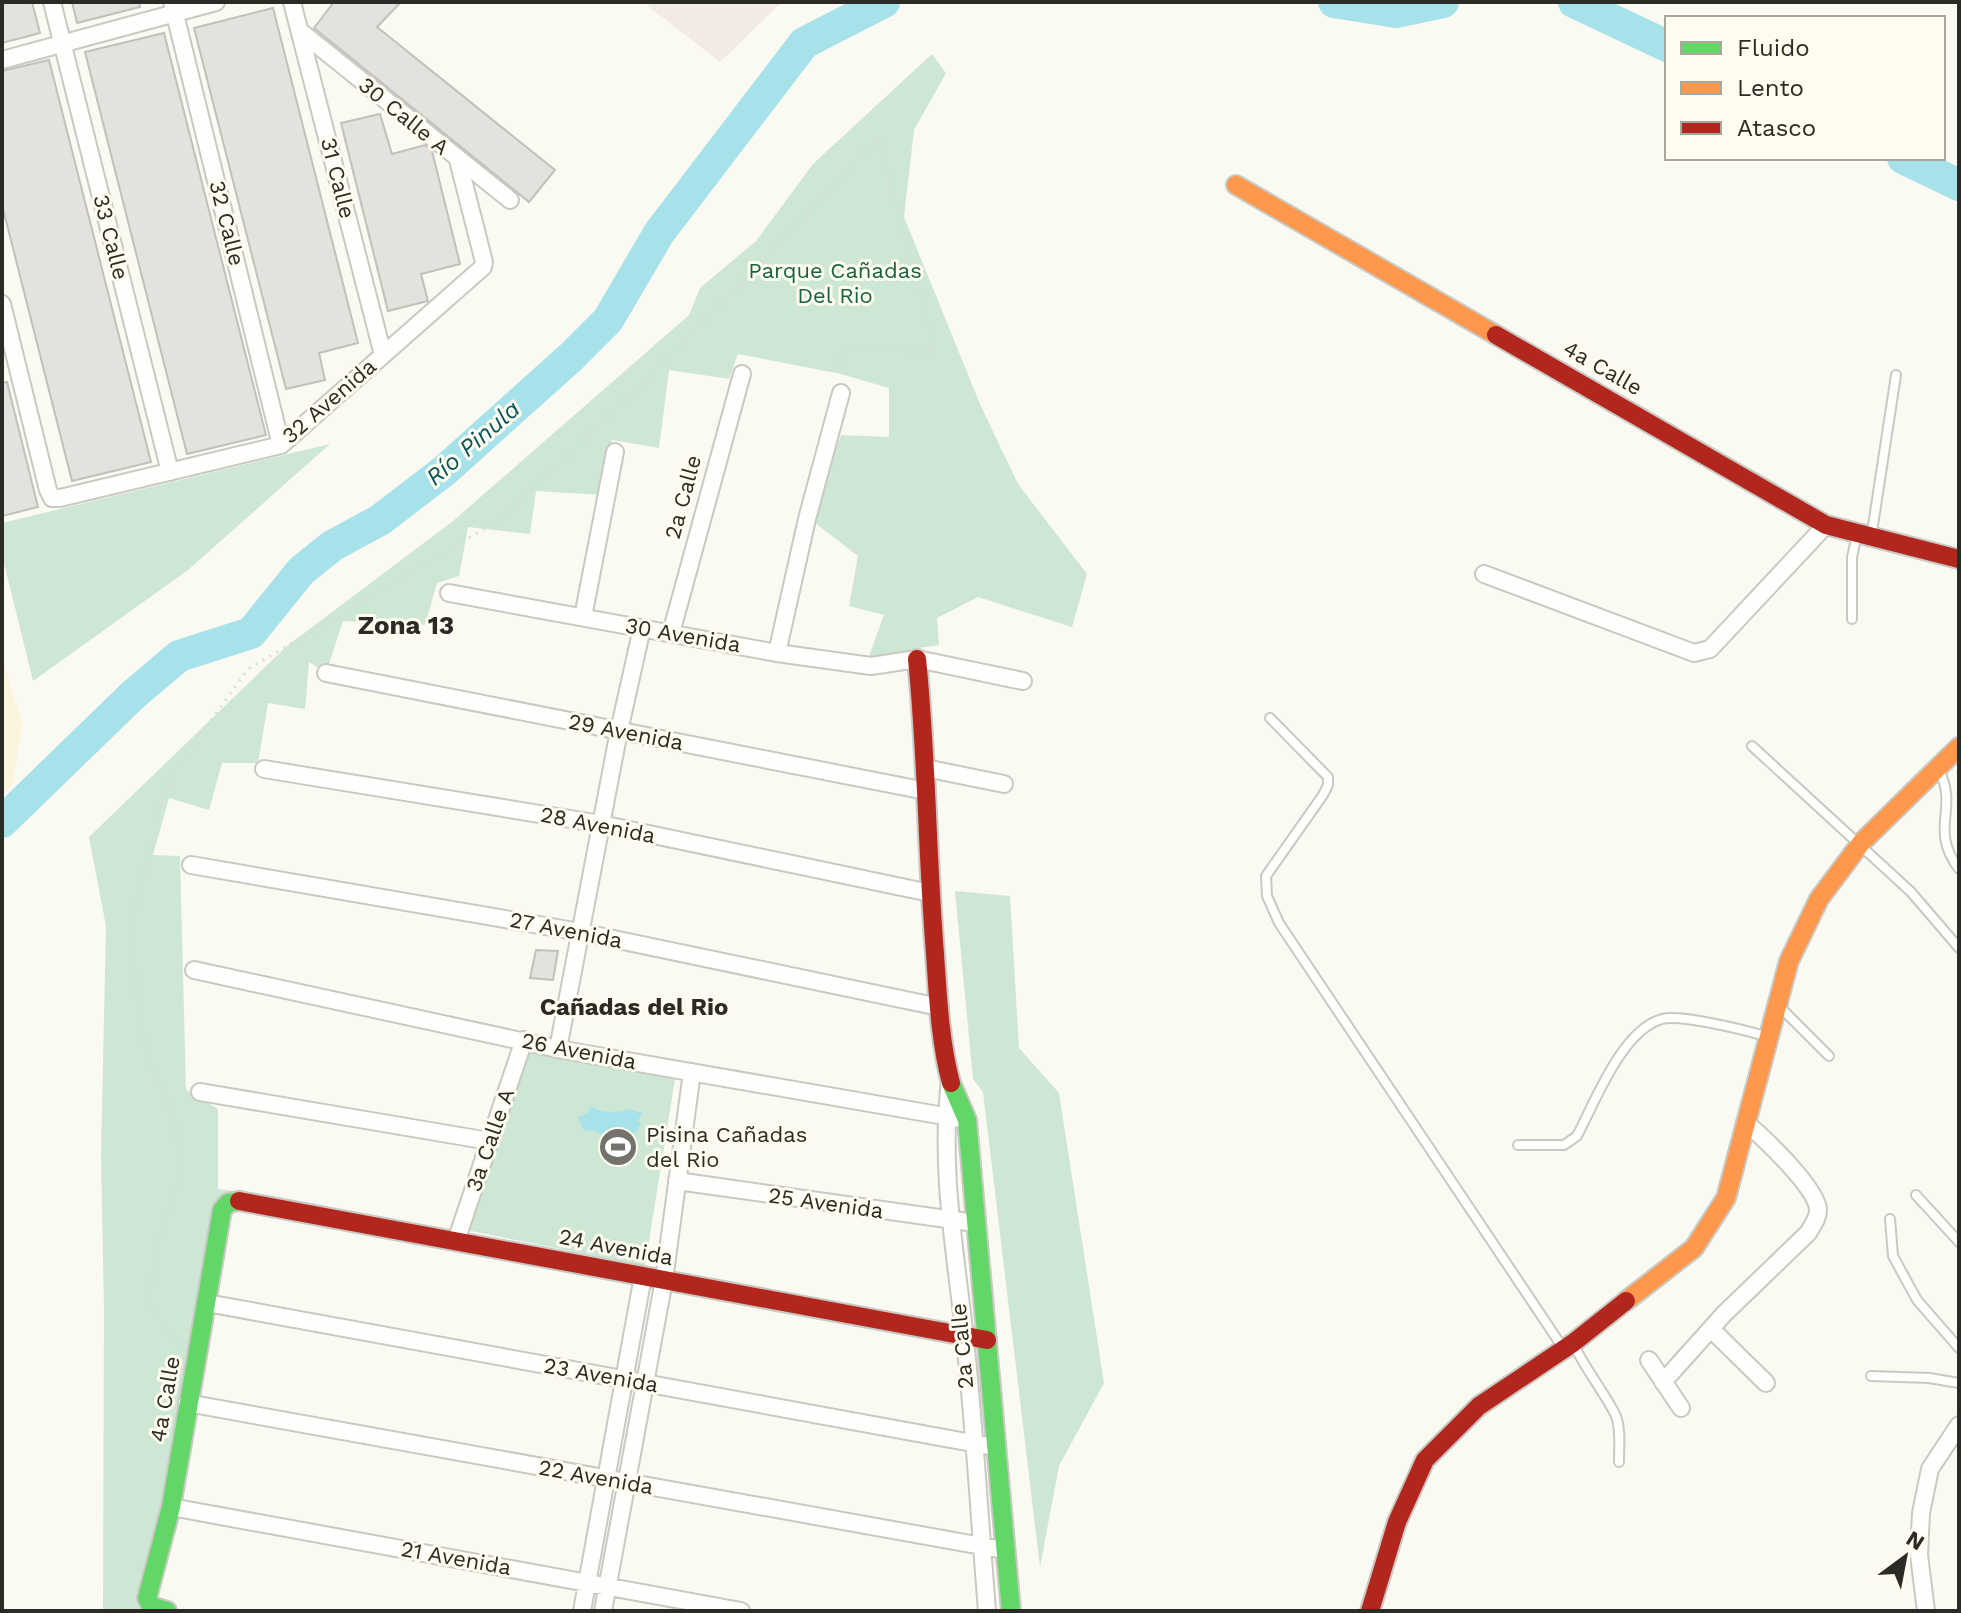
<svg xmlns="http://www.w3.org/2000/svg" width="1961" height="1613" font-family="'Work Sans',sans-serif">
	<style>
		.industrial { fill: #f3eae4 }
		.green { fill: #cde7d4 }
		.sand { fill: #fbf5dd }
		.water { fill: #a7e1ea }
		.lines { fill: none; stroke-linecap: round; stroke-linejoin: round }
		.river { stroke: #a7e1ea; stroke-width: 32 }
		.building { fill: #e3e2dd; stroke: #c1c0bb; stroke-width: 2 }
		.lane-casing { stroke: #c9c9c3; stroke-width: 12 }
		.street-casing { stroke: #c9c9c3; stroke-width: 20 }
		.fast-casing { stroke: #c9c9c3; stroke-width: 22 }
		.slow-casing { stroke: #c9c9c3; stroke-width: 22 }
		.jam-casing { stroke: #c9c9c3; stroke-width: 22 }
		.path { stroke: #dcdcda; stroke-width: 3; stroke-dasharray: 2 6; stroke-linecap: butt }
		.lane { stroke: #fefefd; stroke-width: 8 }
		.street { stroke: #fefefd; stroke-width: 16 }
		.fast { stroke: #63d668; stroke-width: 18 }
		.slow { stroke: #ff974d; stroke-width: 18 }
		.jam { stroke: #b3261e; stroke-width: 18 }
		.labels { text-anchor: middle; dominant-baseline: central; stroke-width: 6; stroke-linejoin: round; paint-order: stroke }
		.street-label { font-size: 22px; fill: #2b2a25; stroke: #fefcee }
		.park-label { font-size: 22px; fill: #196240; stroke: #fefcee }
		.poi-label { font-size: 22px; fill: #2b2a25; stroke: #fefcee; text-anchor: start }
		.water-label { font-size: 24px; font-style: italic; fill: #08545e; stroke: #fefcee }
		.neighbourhood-label { font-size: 24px; font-weight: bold; fill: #2b2a25; stroke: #fefcee }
		.quarter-label { font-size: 26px; font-weight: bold; fill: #2b2a25; stroke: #fefcee }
	</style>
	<rect width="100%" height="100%" fill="#faf9f2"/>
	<path class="industrial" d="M643,2H782L720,62Z"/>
	<path class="green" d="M932,54L946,73L914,130L904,217L980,404L1018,484L1087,574L1072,627L978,597L937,618L939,645L912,649L887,660L868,659L884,615L849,606L858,556L810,519L841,435L889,437V388L841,374L738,354L729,379L669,370L659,448L612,440L603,495L536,491L530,534L468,527L459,576L437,583L425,625L343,621L326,673L309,662L305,709L268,703L258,763H222L209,810L169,798L153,855L180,856L186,1090L218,1109V1189L235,1191L147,1611H103L104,1311L101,1155L106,926L89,837L287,646L453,521L689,315L700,288L756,241L813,164Z
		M330,444L188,570L33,681L2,555V523Z
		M955,891L1010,896L1019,1048L1059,1093L1104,1383L1059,1466L1040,1567L983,1092L973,1079Z
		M525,1042L675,1079L645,1266L466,1230Z"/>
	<path class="sand" d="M2,659L22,722L13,784L2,795Z"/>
	<path class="water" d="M590,1106C598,1112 619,1114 628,1109L643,1113L638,1120L641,1125L637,1127L639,1131L631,1134L627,1140L612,1133L602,1135L594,1130L584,1131L578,1117L587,1114Z"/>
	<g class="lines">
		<path class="river" d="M1334,2L1396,12L1443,2
			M1574,2L1667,46
			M1903,158L1959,185
			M2,822L133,695L179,656L251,633L301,571L332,546L380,520L444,471L571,357L608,320L659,233L804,43L884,2"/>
	</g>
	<path class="building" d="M2,2H32L40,33L2,43Z
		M72,2H139L140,7L77,23Z
		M334,2H401L377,27L555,170L529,202L314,28Z
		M273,8L358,343L319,353L325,380L286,389L194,28Z
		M164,33L266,435L187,454L85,52Z
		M49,60L151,462L72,481L2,205V71Z
		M380,114L392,154L425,145L432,151L460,264L421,274L428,301L388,311L341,123Z
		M7,382L38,507L2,516V383Z
		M536,950L558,951L553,980L530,978Z"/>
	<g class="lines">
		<g class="lane-casing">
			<path id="lane" d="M1872,532L1896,375
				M1852,619V557L1857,534
				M1270,718L1328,777V785L1323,795L1266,876L1267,896L1279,923L1561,1345
				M1752,746L1911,892L1959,948
				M1940,772C1958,810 1929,829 1959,869
				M1780,1007L1829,1056
				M1518,1145H1564L1577,1136C1595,1102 1622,1030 1662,1019C1680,1014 1745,1030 1765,1036
				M1916,1195L1959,1242
				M1890,1219L1893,1256L1917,1300L1959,1348
				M1575,1347C1586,1370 1606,1395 1616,1416C1621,1430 1619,1447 1619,1462
				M1871,1376L1929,1378L1959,1383"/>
		</g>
		<g class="street-casing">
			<path id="street" d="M52,2L170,472
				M172,2L281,445
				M292,2L383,355
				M300,31L510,200
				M2,60L216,2
				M2,304L48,490L52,498H60L281,445L483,267L484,262L458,160
				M1484,574L1694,653L1710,649L1826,525
				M449,593L777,653L871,666L917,659L1023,681
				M583,617L615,452
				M671,633L742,374
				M777,653L807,519L841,393
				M326,673L926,791
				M925,768L1004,784
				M264,769L601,824L930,893
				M191,865L580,932L939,1007
				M194,970L558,1049L967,1120
				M558,1049L619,731L642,628
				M950,1081C939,1172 957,1260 966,1349C975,1436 980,1524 987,1611
				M200,1092L489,1141
				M677,1181L975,1223
				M456,1241L524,1040
				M207,1303L994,1447
				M1711,1329L1766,1383
				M1649,1360L1681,1408
				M1663,1382L1724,1314L1808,1233C1812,1226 1818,1219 1818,1210C1818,1189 1763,1137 1746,1123
				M187,1403L1004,1550
				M171,1507L741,1611
				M582,1611L643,1276
				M603,1611L664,1280L692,1072
				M1926,1611L1919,1555L1921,1513L1930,1469L1959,1425"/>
		</g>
		<g class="fast-casing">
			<path id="fast" d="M951,1083L967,1120L1011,1611
				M167,1611L151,1606L147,1598L171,1507L222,1210L228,1203L239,1201"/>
		</g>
		<g class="slow-casing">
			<path id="slow" d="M1236,185L1496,335
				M1626,1301L1694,1248L1726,1198L1789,961L1819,899L1861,843L1959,747"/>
		</g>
		<g class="jam-casing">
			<path id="jam" d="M1496,335L1826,525L1959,559
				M917,659C927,757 927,856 935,954C938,997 940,1042 951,1083
				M239,1201L987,1340
				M1370,1611L1397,1522L1425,1460L1479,1406L1573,1343L1626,1301"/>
		</g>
		<path class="path" d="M178,1344L147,1303L158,1243L180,1174L175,1120L145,1049L135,985L133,919L168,780L248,669L501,519L608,417L728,297L879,137L935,352L841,349V377"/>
		<use href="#lane" class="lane"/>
		<use href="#street" class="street"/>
		<use href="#fast" class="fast"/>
		<use href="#slow" class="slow"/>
		<use href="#jam" class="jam"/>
	</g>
	<defs>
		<g id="stadium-disc" transform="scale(2)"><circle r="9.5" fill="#73726d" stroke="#fefcee"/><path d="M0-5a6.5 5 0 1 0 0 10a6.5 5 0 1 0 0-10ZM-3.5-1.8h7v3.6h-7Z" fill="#fff"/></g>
	</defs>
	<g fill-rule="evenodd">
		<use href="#stadium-disc" x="618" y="1147"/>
	</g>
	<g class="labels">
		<g class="street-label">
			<text transform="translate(404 116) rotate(39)">30 Calle A</text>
			<text transform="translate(338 178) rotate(76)">31 Calle</text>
			<text transform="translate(227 223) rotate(76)">32 Calle</text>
			<text transform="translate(111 237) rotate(76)">33 Calle</text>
			<text transform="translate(1603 368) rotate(30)">4a Calle</text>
			<text transform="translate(329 401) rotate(-41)">32 Avenida</text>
			<text transform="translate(683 497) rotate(-75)">2a Calle</text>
			<text transform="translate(683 635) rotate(10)">30 Avenida</text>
			<text transform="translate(626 732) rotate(11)">29 Avenida</text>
			<text transform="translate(598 825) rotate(11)">28 Avenida</text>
			<text transform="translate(566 930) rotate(11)">27 Avenida</text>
			<text transform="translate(579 1051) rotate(11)">26 Avenida</text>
			<text transform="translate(490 1140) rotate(-71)">3a Calle A</text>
			<text transform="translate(826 1203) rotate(8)">25 Avenida</text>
			<text transform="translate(616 1247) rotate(11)">24 Avenida</text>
			<text transform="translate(962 1346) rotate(-95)">2a Calle</text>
			<text transform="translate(601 1375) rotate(10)">23 Avenida</text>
			<text transform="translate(165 1399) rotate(-80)">4a Calle</text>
			<text transform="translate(596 1477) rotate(10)">22 Avenida</text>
			<text transform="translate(456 1558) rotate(10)">21 Avenida</text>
		</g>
		<g class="park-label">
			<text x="835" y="270">Parque Cañadas<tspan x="835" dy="25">Del Rio</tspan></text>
		</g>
		<g class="poi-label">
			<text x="646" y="1134">Pisina Cañadas<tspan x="646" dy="25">del Rio</tspan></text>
		</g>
		<g class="water-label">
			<text transform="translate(473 443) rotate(-41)">Río Pinula</text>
		</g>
		<g class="neighbourhood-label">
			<text x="634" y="1007">Cañadas del Rio</text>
		</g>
		<g class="quarter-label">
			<text x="406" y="625">Zona 13</text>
		</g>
	</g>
	<rect width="1961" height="1613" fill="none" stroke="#2b2a25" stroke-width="8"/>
	<rect x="1665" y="16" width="280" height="144" fill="#fefcee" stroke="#aaa89e" stroke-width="2"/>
	<rect x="1681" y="42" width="40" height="12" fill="#63d668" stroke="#aaa89e" stroke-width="2"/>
	<text x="1737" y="56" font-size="24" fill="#2b2a25">Fluido</text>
	<rect x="1681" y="82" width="40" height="12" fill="#ff974d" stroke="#aaa89e" stroke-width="2"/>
	<text x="1737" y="96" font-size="24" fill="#2b2a25">Lento</text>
	<rect x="1681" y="122" width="40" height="12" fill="#b3261e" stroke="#aaa89e" stroke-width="2"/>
	<text x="1737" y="136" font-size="24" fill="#2b2a25">Atasco</text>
	<g transform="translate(1905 1557) rotate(32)" stroke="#fefcee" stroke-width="6" paint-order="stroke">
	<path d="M0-6L14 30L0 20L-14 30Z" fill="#2b2a25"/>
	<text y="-12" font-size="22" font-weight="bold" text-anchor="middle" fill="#2b2a25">N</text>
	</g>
</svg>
